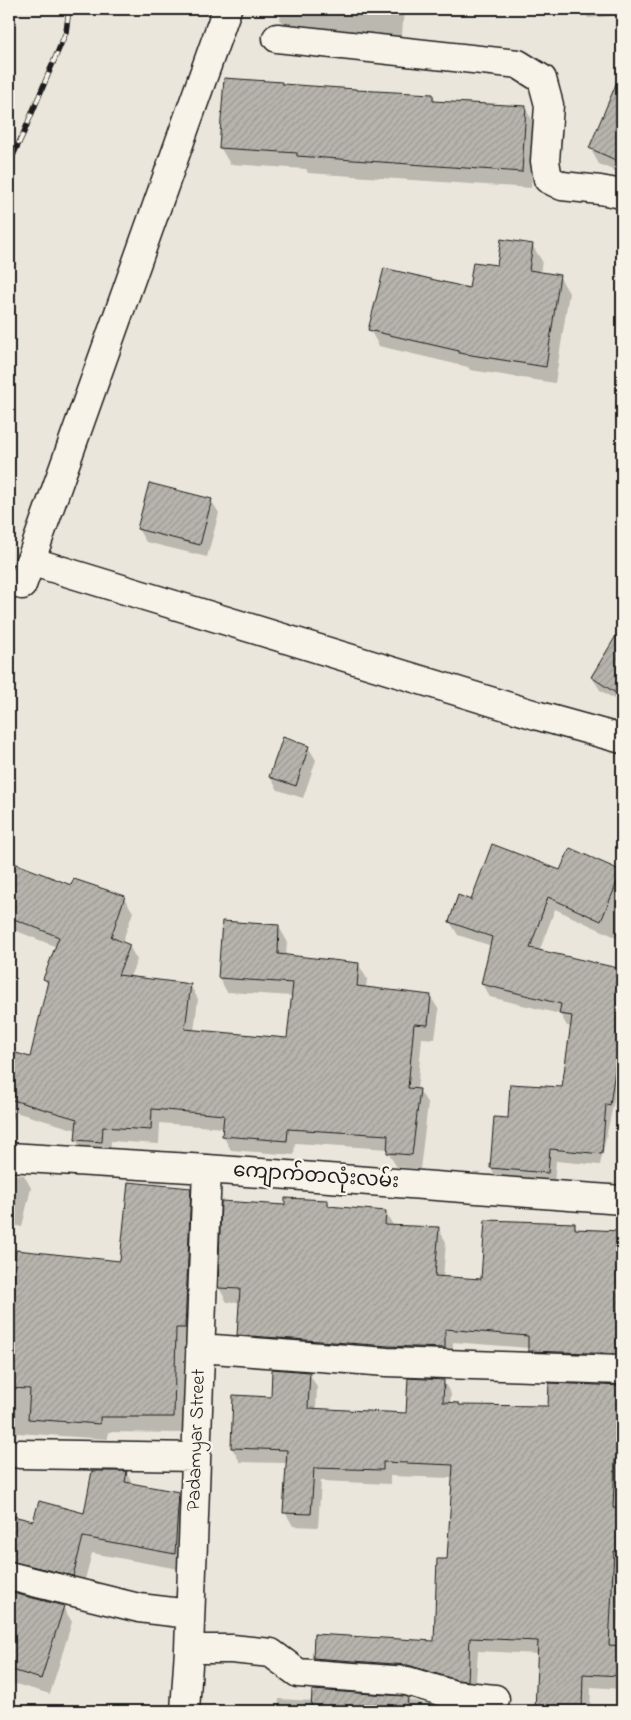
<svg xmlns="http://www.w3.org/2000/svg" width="631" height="1720" font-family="'Indie Flower','Noto Sans Myanmar',sans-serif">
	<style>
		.shadow { fill: #0003 }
		.building { fill: url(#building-hatch); stroke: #1c1c1c }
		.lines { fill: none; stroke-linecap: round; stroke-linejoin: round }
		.minor-casing { stroke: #1c1c1c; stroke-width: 31 }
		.minor { stroke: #f7f3e8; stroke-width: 28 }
		.rail-casing { stroke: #1c1c1c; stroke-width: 5.5 }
		.rail { stroke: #f7f3e8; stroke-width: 4; stroke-dasharray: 11; stroke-linecap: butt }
		.labels { text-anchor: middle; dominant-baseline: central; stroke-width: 5; stroke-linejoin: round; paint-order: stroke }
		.street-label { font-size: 20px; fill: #1c1c1c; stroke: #f7f3e8 }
	</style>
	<defs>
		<pattern id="building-hatch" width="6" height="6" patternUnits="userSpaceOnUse" patternTransform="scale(1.25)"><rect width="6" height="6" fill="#b6b4ac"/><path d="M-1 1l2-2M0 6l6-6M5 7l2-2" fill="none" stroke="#9c9a93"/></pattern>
	</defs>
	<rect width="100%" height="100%" fill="#eae6dc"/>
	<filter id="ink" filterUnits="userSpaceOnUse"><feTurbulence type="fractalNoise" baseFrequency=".02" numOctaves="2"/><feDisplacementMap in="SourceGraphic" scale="10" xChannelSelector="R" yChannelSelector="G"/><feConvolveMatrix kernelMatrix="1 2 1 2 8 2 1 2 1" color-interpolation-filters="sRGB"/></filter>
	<g filter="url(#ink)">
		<path class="shadow" d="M281,9H404L401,47L291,38L280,20Z
			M583,9H622V15L588,18Z
			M622,74V174L599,164L590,148Z
			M283,85L433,95L436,102L525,108L535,125L531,188L308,173L306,169L230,164L220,147Z
			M532,245L542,261L540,273L559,276L569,293L555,383L470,370L468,367L379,346L370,330L470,289L498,266Z
			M211,500L219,513L207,557L146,542L138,529Z
			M613,643L622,648V704L600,690L592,677Z
			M308,747L316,760L303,798L278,790L270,777Z
			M571,850L622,872V940L555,909L539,952L622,970V1064L600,1165L556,1161L554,1185L498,1180L491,1168L509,1119L563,1088L572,1027L567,1026L560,1014L490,997L482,984L492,946L458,935L450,922L472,901L561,872Z
			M10,863L72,887L124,898L133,912L122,943L129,946L137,960L130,977L190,985L198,999L194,1031L288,1039L293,996L227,992L219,978L223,923L279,927L287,941L286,956L359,965L367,979L366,988L430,996L439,1010L435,1039L422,1038L417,1090H419L428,1104L420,1169L397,1167L388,1153L389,1149L295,1143L294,1155L231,1150L223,1136L224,1128L160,1123L159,1144L111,1141L110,1156L85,1154L76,1140L77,1130L15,1112L12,1123L9,1122V1052L31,1059L48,985L44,979L57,947L9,928V867Z
			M9,1174L24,1175L31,1188L22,1227L9,1224Z
			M190,1189L199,1205L194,1344L184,1343L183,1433L108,1432V1439L17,1433L9,1468V1284L14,1285L121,1262Z
			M223,1202L286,1206L328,1202L331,1207L385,1212L393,1225L438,1228L446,1242L443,1278L482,1281L574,1224L578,1230L622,1233V1367L537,1364L529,1348L453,1342L452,1362L246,1348L238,1335L240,1302H227L219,1288Z
			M309,1373L317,1387L316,1410L408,1414L443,1381L451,1394L450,1404L459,1406L549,1407L550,1384L622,1387L621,1509H622V1564H621L616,1647H622V1689L591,1687L590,1711H537L539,1654L478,1651L475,1694L322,1672L314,1658L315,1635L435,1642L448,1560L453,1478L390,1476V1484L321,1481L318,1527L293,1526L285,1512L288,1463L240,1462L232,1448L234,1397L272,1398Z
			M126,1473L134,1485L178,1493L188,1509L184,1570L92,1553L82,1591L9,1580V1516L34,1523L85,1514Z
			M9,1593L63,1607L72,1622L50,1694L9,1682Z
			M404,1698L450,1711H278L279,1699L313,1701Z"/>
		<path class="building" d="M622,70V163L589,148Z
			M224,78L282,82V84L356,89V90L433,94V101L526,106L522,172L297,156V153L219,148Z
			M501,239L533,244L529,270L560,275L546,367L459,353V351L368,330L384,268L469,288L473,262L497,265Z
			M149,483L212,499L200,545L137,529Z
			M622,626V697L591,677Z
			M283,737L309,746L296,786L269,777Z
			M492,844L560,870L570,848L622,871L601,921L548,897L530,948L622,969V1021L610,1105L606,1104L602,1154L550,1149L548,1173L490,1168L494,1117L508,1118L510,1084L562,1087L572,1016L559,1014L561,1004L481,984L492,937L449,922L458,895L471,900Z
			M9,861L71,885L74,879L125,896L111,937L130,945L118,975L191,984L185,1029L287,1038L293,983L218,978L222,921L279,925L278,954L359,963L357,986L431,995L428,1025L414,1024L408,1088L420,1089L412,1155L387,1153L388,1135L288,1129L287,1141L222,1136L224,1115L152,1109L151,1130L103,1127L102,1142L75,1140L77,1119L9,1099V1051L30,1057L48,981L43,979L59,937L9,917Z
			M128,1182L191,1188L185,1328H176L174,1417H100V1424L28,1419L30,1389L9,1388V1283L13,1284L16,1250L120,1261Z
			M285,1198L328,1200V1206L386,1211L385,1225L439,1227L435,1276L481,1279L485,1220L575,1223V1229L622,1231V1354L528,1351V1336L445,1329V1348L388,1346L237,1335L240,1289L218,1288L221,1201L285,1205Z
			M272,1369L310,1372L308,1408L406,1413L408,1378L444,1380L443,1402L459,1403V1405L548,1406L549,1383L622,1386V1460L615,1459L613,1508H622V1551H614L609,1645L622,1646V1676L583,1674L582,1711H535L538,1641L470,1638L468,1681L457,1680L408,1665L313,1658L314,1634L434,1641L437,1559H447L453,1465L383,1462V1470L314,1468L311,1514L283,1513L287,1450L231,1448L233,1395L271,1397Z
			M92,1471H127L125,1482L179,1492L175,1554L83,1537L73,1576L9,1561V1515L33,1521L39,1501L84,1513Z
			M9,1592L64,1606L41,1679L9,1669Z
			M312,1690L404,1696L408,1697L407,1711H311Z"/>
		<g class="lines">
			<g class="minor-casing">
				<path id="minor" d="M277,38L518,64L542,79L549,105L545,161L548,179L562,186L600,190L622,194
					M30,561L539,716L622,739
					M22,585L227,9
					M9,1157L207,1169L622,1200
					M200,1348L387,1362L622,1370
					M20,1454L196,1457
					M9,1576L139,1608L190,1614
					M189,1649H232L271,1653L298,1673L407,1681L454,1695L495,1699
					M185,1711L189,1649L207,1169"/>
			</g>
			<use href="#minor" class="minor"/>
			<g class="rail-casing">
				<path id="rail" d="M9,164L24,132L66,32L69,9"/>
			</g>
			<use href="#rail" class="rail"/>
		</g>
	</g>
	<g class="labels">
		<g class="street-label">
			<text transform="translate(316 1177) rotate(4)">ကျောက်တလုံးလမ်း</text>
			<text transform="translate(197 1440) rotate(-88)">Padamyar Street</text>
		</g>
	</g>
	<rect width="631" height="1720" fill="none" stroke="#f7f3e8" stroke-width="30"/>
	<rect x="15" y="15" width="601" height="1690" fill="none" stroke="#1c1c1c" stroke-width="2" filter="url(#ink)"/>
</svg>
